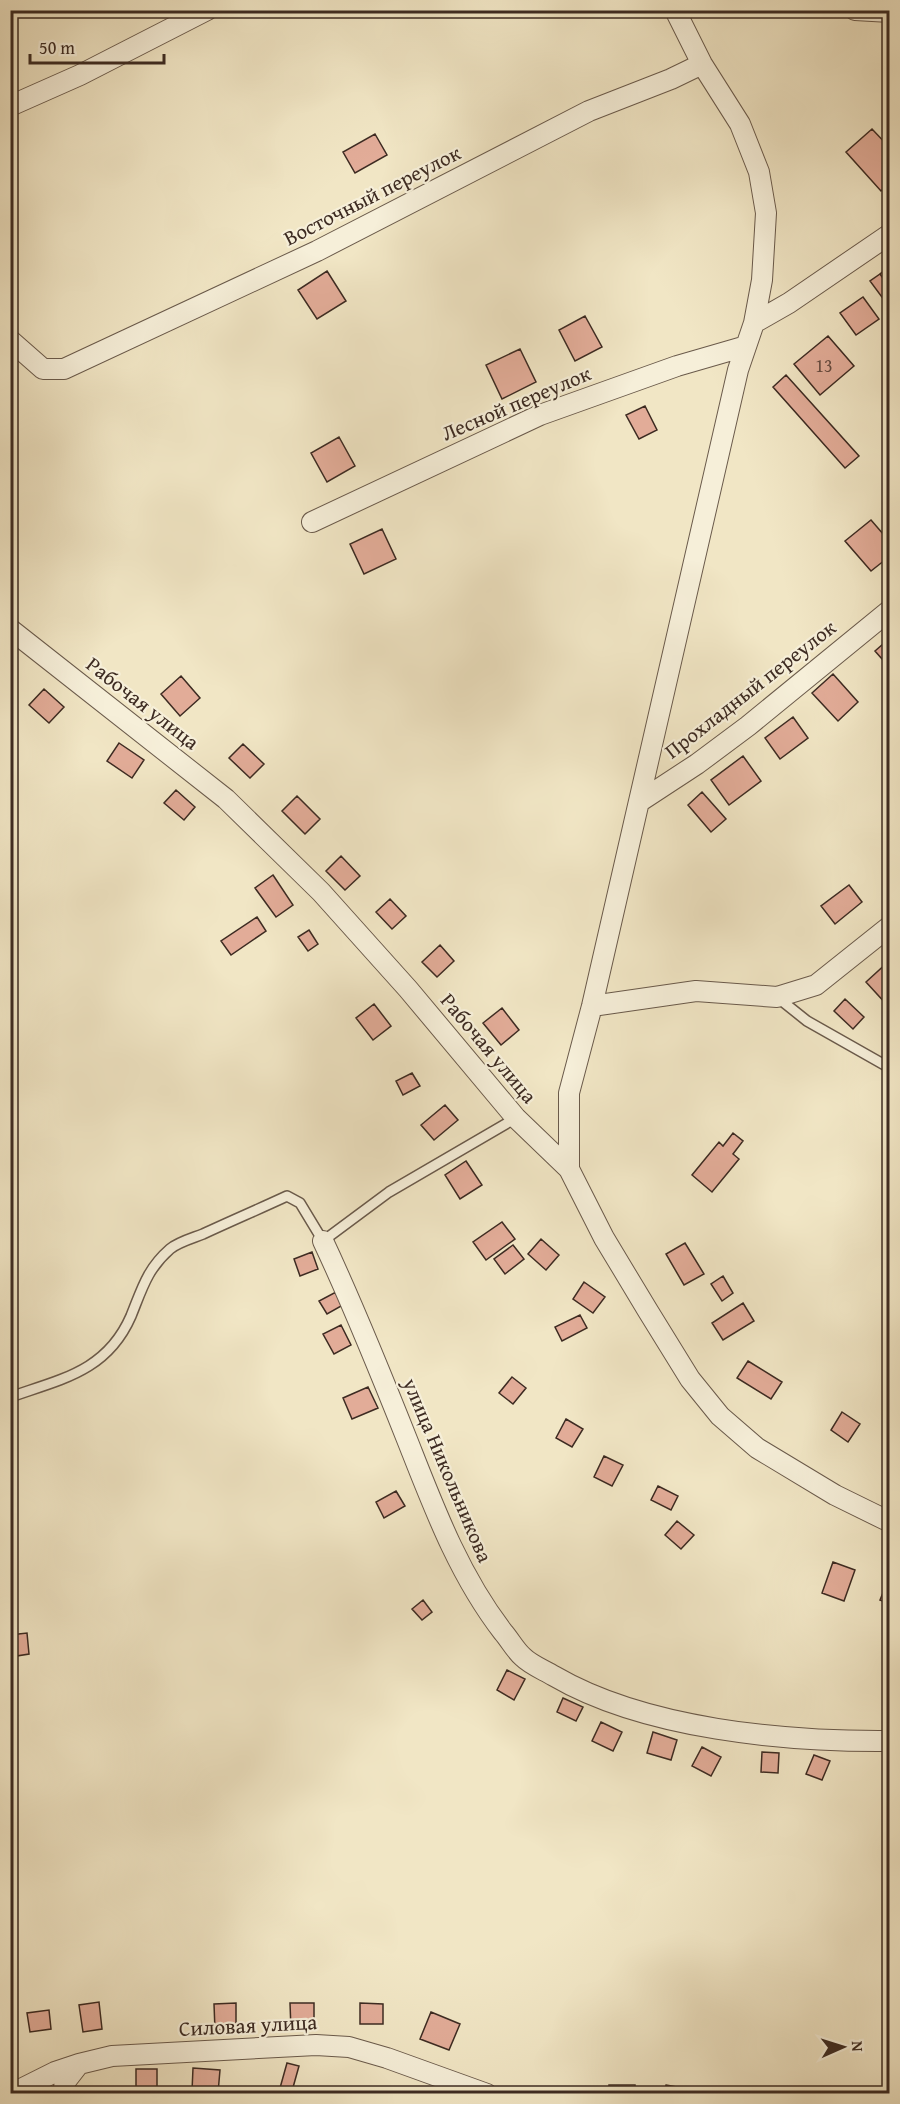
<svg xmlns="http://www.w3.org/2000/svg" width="900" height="2104" font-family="'Gentium Book Plus',serif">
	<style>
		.building { fill: #e2ac98; stroke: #3d2b22; stroke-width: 1.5 }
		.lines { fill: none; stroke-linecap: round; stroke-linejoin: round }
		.service-casing { stroke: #6a5a4b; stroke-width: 12 }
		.minor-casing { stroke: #6a5a4b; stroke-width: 22 }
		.service { stroke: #f6efd9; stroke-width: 9 }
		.minor { stroke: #f6efd9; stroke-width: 20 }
		.labels { text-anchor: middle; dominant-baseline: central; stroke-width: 4.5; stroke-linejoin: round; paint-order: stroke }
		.number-label { font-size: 18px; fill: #664b40 }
		.street-label { font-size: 21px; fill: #3d2b22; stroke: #f6efd9 }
	</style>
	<rect width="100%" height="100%" fill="#f1e6c5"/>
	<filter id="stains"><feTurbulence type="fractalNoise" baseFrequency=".00333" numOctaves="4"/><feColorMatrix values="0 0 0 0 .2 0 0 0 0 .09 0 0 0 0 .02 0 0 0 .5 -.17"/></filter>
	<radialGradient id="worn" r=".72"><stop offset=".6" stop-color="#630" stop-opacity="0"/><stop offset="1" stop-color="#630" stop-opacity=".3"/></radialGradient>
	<path class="building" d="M872,129L890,148V183L881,191L846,152Z
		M375,134L387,155L355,173L343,152Z
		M889,267L890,268V288L880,274Z
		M327,271L346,301L317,319L298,290Z
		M880,274L890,288V308L870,281Z
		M863,297L879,319L856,335L840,313Z
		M585,316L602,347L575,361L559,330Z
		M828,336L854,366L820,395L794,364Z
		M520,349L536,382L502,399L486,365Z
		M786,375L859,456L845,468L773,387Z
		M645,406L657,430L639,439L626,415Z
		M339,437L355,466L327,482L311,453Z
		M871,520L890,542V556L871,571L845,541Z
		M382,529L396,559L364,574L350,544Z
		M890,638V668L875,651Z
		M833,674L858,702L838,721L812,693Z
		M181,676L200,698L180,716L161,694Z
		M44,689L64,707L49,723L29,705Z
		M793,717L808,738L780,759L765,738Z
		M119,743L144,760L132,778L107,761Z
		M243,744L264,764L250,778L229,758Z
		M743,756L761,781L729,805L711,780Z
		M176,790L195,807L184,820L164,803Z
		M702,792L726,819L711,832L688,805Z
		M297,796L320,819L305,834L282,811Z
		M341,856L360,876L345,890L326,871Z
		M273,875L293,905L276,917L255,888Z
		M849,885L862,902L835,924L821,906Z
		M390,899L406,916L392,929L376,912Z
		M257,917L266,931L231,955L221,941Z
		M309,930L318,944L308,951L298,937Z
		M440,945L454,961L437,977L422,962Z
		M888,962L890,1005L888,1006L866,982Z
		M845,999L864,1017L853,1029L834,1011Z
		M374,1004L391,1026L373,1040L356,1018Z
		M502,1008L519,1030L501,1045L483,1023Z
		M412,1073L420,1086L403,1095L396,1081Z
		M445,1105L458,1120L434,1140L421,1125Z
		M733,1133L743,1141L733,1154L739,1159L712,1192L692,1175L719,1142L723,1146Z
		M466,1161L482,1185L460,1199L445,1175Z
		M502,1222L515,1239L486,1260L473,1242Z
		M541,1239L559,1255L546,1270L528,1254Z
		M685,1243L704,1274L684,1285L666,1254Z
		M513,1245L524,1259L505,1274L494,1259Z
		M312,1252L318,1269L300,1276L294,1259Z
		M723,1276L733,1293L722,1301L711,1284Z
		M584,1282L605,1297L593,1313L573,1299Z
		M336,1292L343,1305L327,1314L319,1301Z
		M743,1303L754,1321L723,1340L712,1323Z
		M580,1315L587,1328L562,1341L555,1327Z
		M341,1325L351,1345L334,1354L323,1334Z
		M748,1361L782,1382L771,1399L737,1378Z
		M512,1377L526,1388L513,1404L499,1393Z
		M368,1387L378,1408L352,1419L343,1398Z
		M842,1412L860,1424L848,1442L831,1430Z
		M566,1419L583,1429L572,1447L556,1438Z
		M604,1456L623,1465L612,1486L594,1477Z
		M658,1486L678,1496L671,1510L651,1500Z
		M396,1491L405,1506L384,1518L376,1502Z
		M677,1521L694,1535L681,1549L665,1535Z
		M833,1562L855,1570L844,1601L822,1593Z
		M889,1578H890V1604L880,1600Z
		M423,1600L432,1612L422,1620L412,1609Z
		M27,1633L29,1654L10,1657V1635Z
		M507,1670L525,1679L514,1700L497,1690Z
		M563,1698L583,1707L576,1721L557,1712Z
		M601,1722L622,1732L613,1751L592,1741Z
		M653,1732L677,1740L671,1760L647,1753Z
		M702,1747L721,1757L711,1776L692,1766Z
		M762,1752L779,1753L778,1773L761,1772Z
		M814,1755L830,1761L822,1780L806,1774Z
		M99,2002L102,2029L83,2032L79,2005Z
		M236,2003V2029L215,2030L214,2004Z
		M290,2003H314V2030H291Z
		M360,2003L383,2004V2024H360Z
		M49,2010L51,2029L30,2032L27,2013Z
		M431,2012L460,2024L449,2050L420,2039Z
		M287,2063L299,2066L292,2091L280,2088Z
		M193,2068L220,2070L218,2093L192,2091Z
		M136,2069H157V2093H136Z
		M609,2085H635V2094H609Z
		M666,2085L683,2088L682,2094H664Z"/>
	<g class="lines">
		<g class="service-casing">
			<path id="service" d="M777,997L807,1021L890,1068
				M10,1397C62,1379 107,1371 131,1316C142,1289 147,1269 170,1249C178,1242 193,1238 203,1234C231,1221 259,1209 287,1196L300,1203L323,1241L389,1192L516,1118"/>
		</g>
		<g class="minor-casing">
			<path id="minor" d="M855,10L890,12
				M10,106L80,75L207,10
				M754,323L789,303L890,234
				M10,340L43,369H64L317,251L589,111L671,79L702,64
				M312,522L540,415L677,366L746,346
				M10,629L226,799L321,892L408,989L516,1118L569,1169L604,1238L648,1311L690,1379L720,1416L757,1448L835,1495L890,1522
				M639,802L697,764L748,726L890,610
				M592,1006L696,991L777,997L816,985L890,926
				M569,1169V1093L592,1006L738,370L754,323L762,280L766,213L759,172L740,124L702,64L675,10
				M323,1241C354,1307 381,1374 408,1442C434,1508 459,1575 503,1632C510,1640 515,1650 523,1657C531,1665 544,1670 554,1676C645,1729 785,1742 890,1741
				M11,2094L55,2072L79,2064L112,2056L316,2045L349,2047L387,2058L487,2094
				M63,2094L65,2082L79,2064"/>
		</g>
		<use href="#service" class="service"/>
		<use href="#minor" class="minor"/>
	</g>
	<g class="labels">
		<g class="number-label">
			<text x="824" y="365">13</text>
		</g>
		<g class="street-label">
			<text transform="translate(372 195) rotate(-27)">Восточный переулок</text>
			<text transform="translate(516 403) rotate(-23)">Лесной переулок</text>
			<text transform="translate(750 689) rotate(-38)">Прохладный переулок</text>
			<text transform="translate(143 703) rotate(38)">Рабочая улица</text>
			<text transform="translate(489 1048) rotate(50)">Рабочая улица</text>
			<text transform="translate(448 1470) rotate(67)">улица Никольникова</text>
			<text transform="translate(248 2025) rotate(-3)">Силовая улица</text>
		</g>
	</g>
	<rect width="900" height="2104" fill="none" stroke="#f1e6c5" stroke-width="36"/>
	<rect x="12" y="12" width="876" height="2080" fill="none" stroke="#3d2b22" stroke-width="3"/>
	<rect x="18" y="18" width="864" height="2068" fill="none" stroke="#3d2b22" stroke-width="1.5"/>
	<g transform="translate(843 2047) rotate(87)" stroke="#f6efd9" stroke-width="4.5" paint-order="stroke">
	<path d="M0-4.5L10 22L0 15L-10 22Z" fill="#3d2b22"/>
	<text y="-9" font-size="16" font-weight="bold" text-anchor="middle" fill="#3d2b22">N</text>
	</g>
	<path d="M30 54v9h134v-9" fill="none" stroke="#3d2b22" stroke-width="3"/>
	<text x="39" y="54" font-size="18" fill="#3d2b22" stroke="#f6efd9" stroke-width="4.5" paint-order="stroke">50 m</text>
	<rect width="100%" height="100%" filter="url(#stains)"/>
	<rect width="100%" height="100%" fill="url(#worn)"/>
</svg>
